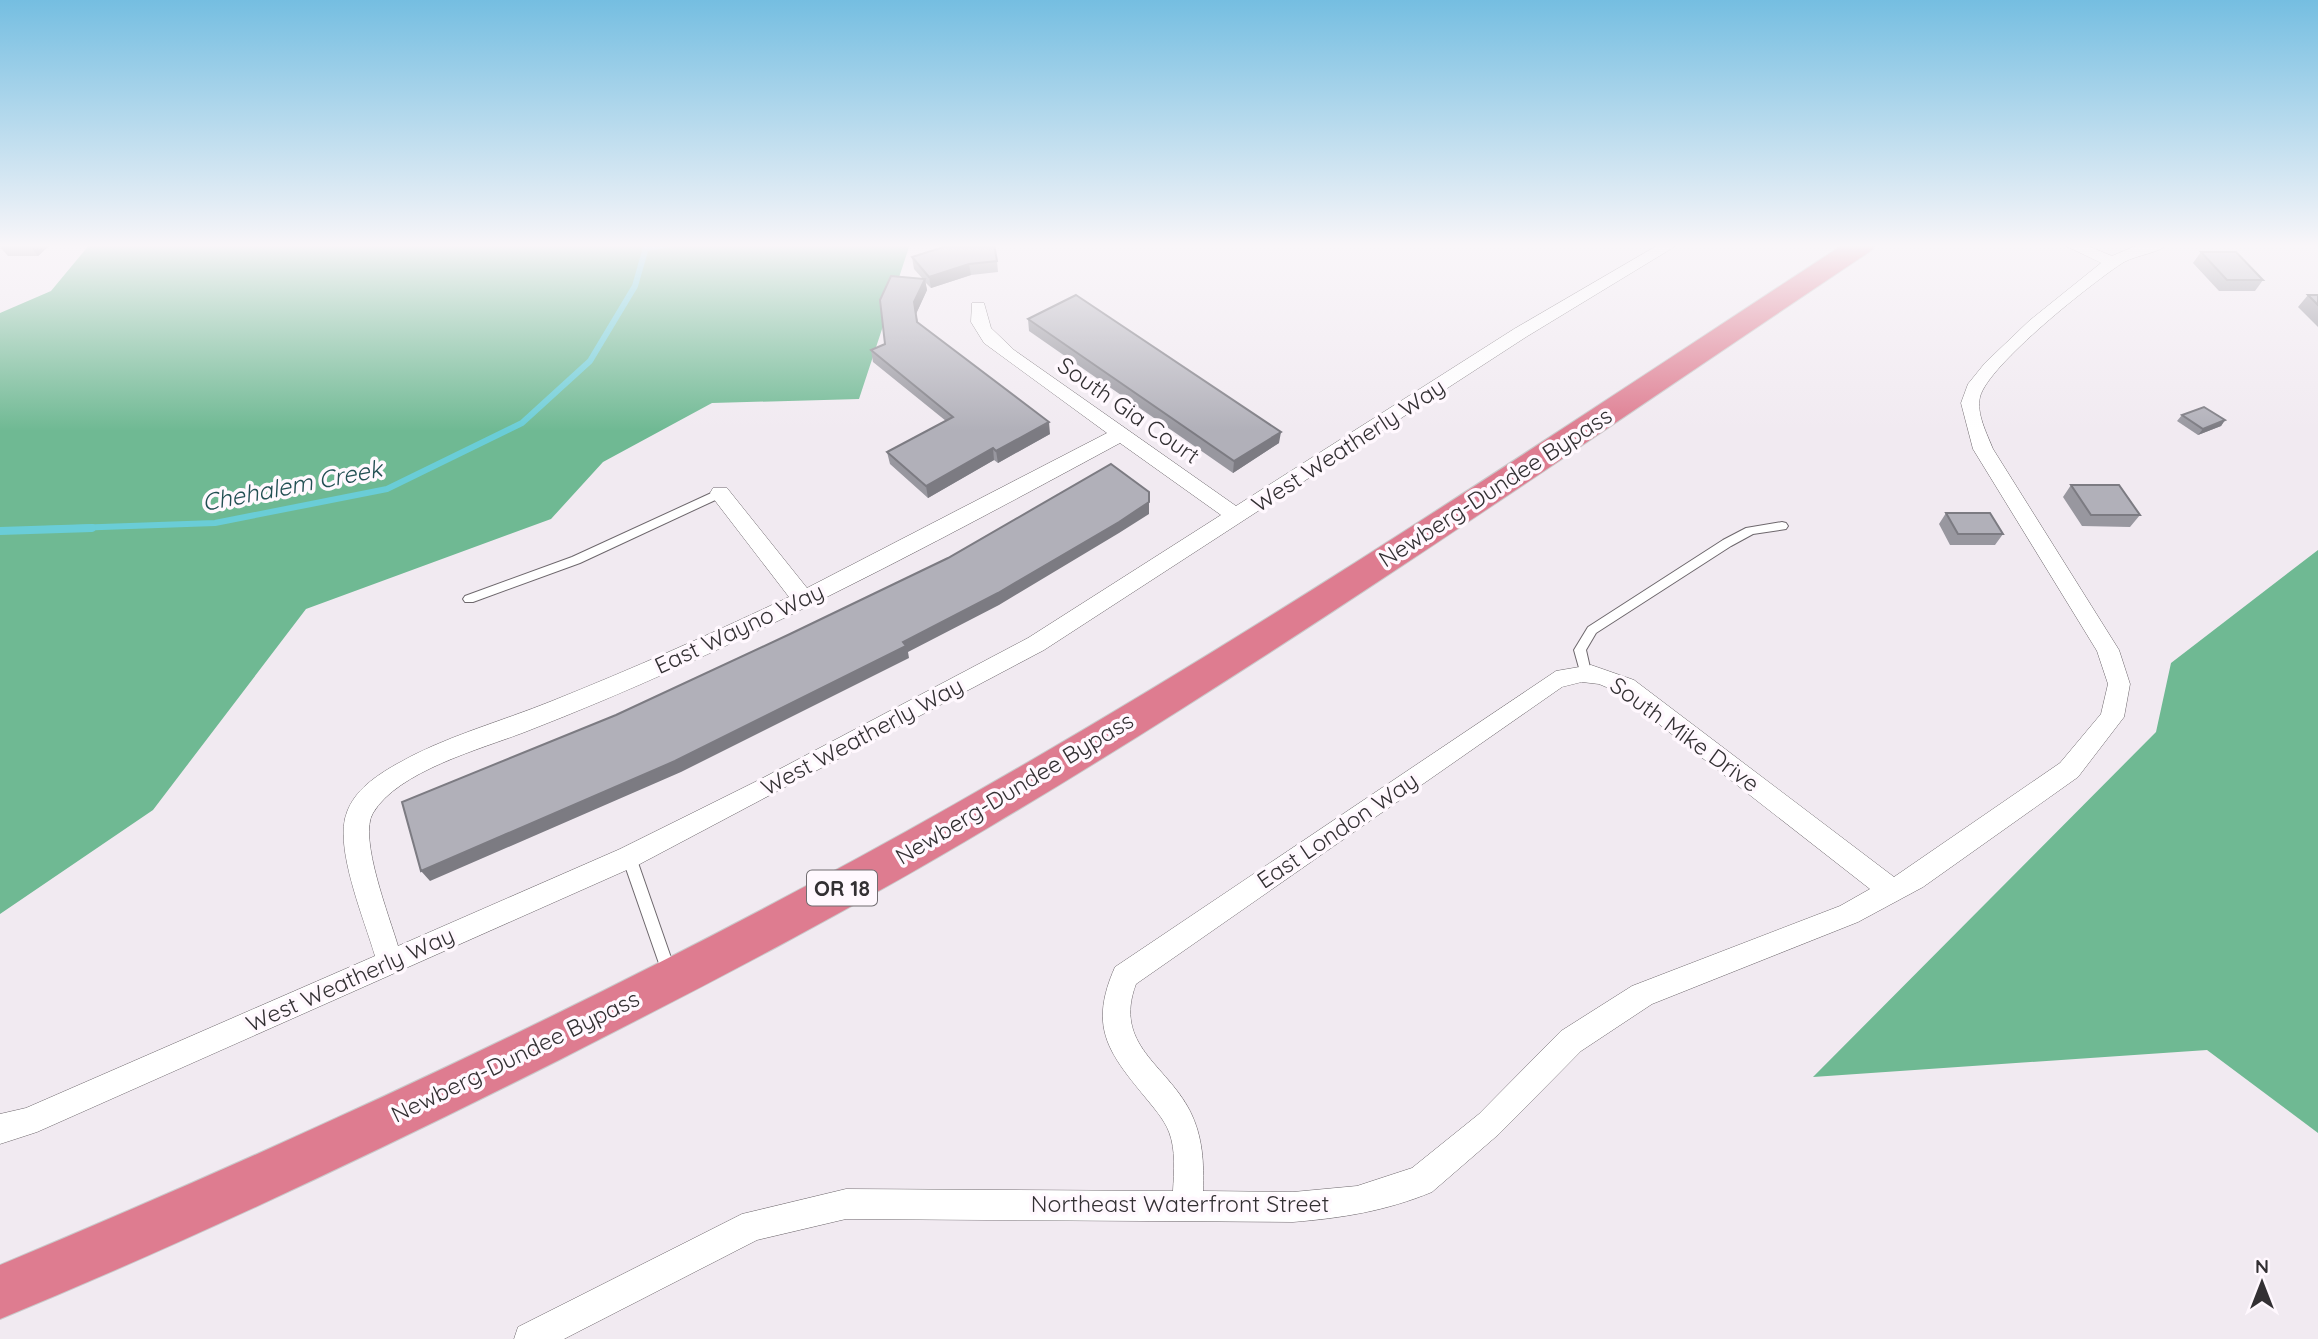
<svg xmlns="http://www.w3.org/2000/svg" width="2318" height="1339" font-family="Quicksand,sans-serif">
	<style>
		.forest { fill: #6fb993 }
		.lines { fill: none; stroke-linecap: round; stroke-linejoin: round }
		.stream-far1 { stroke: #6acdd7; stroke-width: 6 }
		.stream { stroke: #6acdd7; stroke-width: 8 }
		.lane-casing { stroke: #6d676c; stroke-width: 2 }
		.street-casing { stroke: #6d676c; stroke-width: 1 }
		.highway-casing { stroke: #cac9ca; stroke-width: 2 }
		.lane { fill: #fff; fill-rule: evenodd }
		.street { fill: #fff; fill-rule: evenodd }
		.highway { fill: #de7c90; fill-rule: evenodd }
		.wall { fill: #98979f }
		.shaded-wall { fill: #7c7b82 }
		.building { fill: #b1b0b9; stroke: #7c7b82; stroke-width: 2 }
		.labels { text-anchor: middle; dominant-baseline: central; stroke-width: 7; stroke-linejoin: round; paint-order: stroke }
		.shield { fill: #fff8fe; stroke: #706c70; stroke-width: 2 }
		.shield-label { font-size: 21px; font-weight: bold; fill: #333033 }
		.street-label { font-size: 23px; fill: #333033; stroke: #fff8fe }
		.water-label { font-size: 24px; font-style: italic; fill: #224f53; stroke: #fff8fe }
	</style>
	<rect width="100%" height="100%" fill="#f1eaf1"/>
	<path class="forest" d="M90,244H910L859,399L712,403L603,462L551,519L306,609L153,810L0,914V313L51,291Z
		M2318,550V1133L2207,1050L1813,1077L2156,732L2171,663Z"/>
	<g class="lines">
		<path class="stream-far1" d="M647,248L672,244
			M45,529L215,523L387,489L522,423L590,361L635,286L647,244"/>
		<path class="stream" d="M0,531L92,528"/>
		<g class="lane-casing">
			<path id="lane" d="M720,489L724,490L725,493L724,496L580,563L473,602H465L463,599L465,596L572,557Z
				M1782,522L1786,523L1788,526L1786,529L1753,534L1731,546L1596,633L1586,650L1591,672L1589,675H1581L1574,650L1588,627L1723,540L1746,528Z
				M629,851L634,853L636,857L677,975L675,980L670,982L665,980L663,975L622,857L624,853Z"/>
		</g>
		<g class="street-casing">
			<path id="street" d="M1660,244H1679L1526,337L1044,650L638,865L37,1132L0,1144V1114L26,1108L375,956C365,921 333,846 347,812C355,790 376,776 395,765C443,737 500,722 552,701C632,669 711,634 789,597L713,498L710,493L713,488H727L807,588L1107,433L984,343L971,322L972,303H984L991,328L1014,350L1236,506L1514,329ZM1120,443L1221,515L1028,638L759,780L620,849L398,946C390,918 358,837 373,813C398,771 481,749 525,732C731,652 926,548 1120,443Z
				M2062,244H2083L2112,256L2140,244H2168C2159,253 2137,255 2124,262C2094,281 1988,365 1980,397C1976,413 1987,434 1993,449L2119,650L2130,684L2124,717L2078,777L1923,887L1858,922L1652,1004L1581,1051L1499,1134L1432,1192C1386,1211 1342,1218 1293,1222L846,1219L757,1240L564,1339H514L518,1327L742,1214L846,1189L1173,1191C1174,1172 1176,1150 1169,1132C1164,1119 1153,1107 1145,1097C1107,1051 1089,1026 1115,967L1556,671L1591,665L1634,680L1894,877L2060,763L2101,714L2108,684L2097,651L1973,449L1961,403L1968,384L1985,363L2029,321L2101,263ZM1582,682L1599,684L1618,692L1870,889L1840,906L1632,986L1561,1031L1479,1114L1412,1168L1357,1186L1293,1192L1203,1191C1204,1163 1203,1137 1190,1111C1166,1064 1113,1045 1136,984L1562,687Z"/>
		</g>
		<g class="highway-casing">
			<path id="highway" d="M1844,244H1876L1872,250C1580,445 1292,647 991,826C851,910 706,985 561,1059C377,1152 191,1240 0,1319V1265C326,1129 648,978 955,804C1260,632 1551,436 1844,244Z"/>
		</g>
		<use href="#lane" class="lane"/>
		<use href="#street" class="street"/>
		<use href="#highway" class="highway"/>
	</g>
	<path class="wall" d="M0,244H51L38,256H8L0,247Z
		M2201,252L2263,280L2255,291H2219L2193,263Z
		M912,257L997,261L998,272L971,275L931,288L925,282L927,290L916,314L918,322L1050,434L998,463L994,460L928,498L890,464L887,452L946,421L873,362L871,350L885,344L922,278L914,269Z
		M2308,295H2318V327L2298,307Z
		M1028,319L1279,443L1233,473L1029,331Z
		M2182,415L2225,420L2221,426L2198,435L2177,421Z
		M2071,485L2140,515L2130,527L2082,526L2063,497Z
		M1946,513L2003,534L1995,545H1950L1939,524Z"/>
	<path class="shaded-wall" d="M30,244H51L38,256L29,245Z
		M969,264L971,275L931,288L929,277Z
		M925,279L927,290L916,314L914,302Z
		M2225,420L2221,426L2198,435L2203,429Z
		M1049,422L1050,434L998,463L996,451Z
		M1281,432L1279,443L1233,473L1234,461Z
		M993,448L994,460L928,498L926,486Z
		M1149,502V514L1119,533L999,605L908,652L909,658L681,772L430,881L421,871L903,642Z"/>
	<path class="building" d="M0,244H30L29,245H0Z
		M953,244H994L997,261L969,264L929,277L912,257Z
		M2201,252H2236L2263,280H2227Z
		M891,276L925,279L914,302L917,322L1049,422L996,451L993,448L926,486L887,452L953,417L871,350L885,344L880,300Z
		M1076,295L1281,432L1234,461L1028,319Z
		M2308,295H2318V305Z
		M2204,407L2225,420L2203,429L2182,415Z
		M1111,464L1149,492V502L1119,522L998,593L903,642L906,646L675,761L421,871L402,802L616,715L790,634L948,558Z
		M2071,485H2119L2140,515H2091Z
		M1946,513H1990L2003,534H1958Z"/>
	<linearGradient id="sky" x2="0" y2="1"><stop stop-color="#75bee1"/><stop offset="0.57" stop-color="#f9f6f9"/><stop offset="1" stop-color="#f9f6f9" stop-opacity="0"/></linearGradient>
	<rect width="2318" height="431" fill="url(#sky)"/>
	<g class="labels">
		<rect class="shield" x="807" y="870.5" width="70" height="35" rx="5"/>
		<g class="shield-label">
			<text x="842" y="888">OR 18</text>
		</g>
		<g class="street-label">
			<text transform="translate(1129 410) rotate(35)">South Gia Court</text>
			<text transform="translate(1348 445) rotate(-33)">West Weatherly Way</text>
			<text transform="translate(1495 487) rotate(-33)">Newberg-Dundee Bypass</text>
			<text transform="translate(739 628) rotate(-25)">East Wayno Way</text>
			<text transform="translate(1685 734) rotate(36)">South Mike Drive</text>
			<text transform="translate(862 736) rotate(-28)">West Weatherly Way</text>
			<text transform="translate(1014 788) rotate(-31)">Newberg-Dundee Bypass</text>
			<text transform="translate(1337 830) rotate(-34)">East London Way</text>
			<text transform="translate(350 979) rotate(-24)">West Weatherly Way</text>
			<text transform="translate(515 1056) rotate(-26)">Newberg-Dundee Bypass</text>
			<text x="1180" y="1203">Northeast Waterfront Street</text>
		</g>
		<g class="water-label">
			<text transform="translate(292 485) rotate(-11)">Chehalem Creek</text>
		</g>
	</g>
	<g transform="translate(2262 1283)" stroke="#fff8fe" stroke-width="5" paint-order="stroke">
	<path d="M0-5L12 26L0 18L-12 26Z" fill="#333033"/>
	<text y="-10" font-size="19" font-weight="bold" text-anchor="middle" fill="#333033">N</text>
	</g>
</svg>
